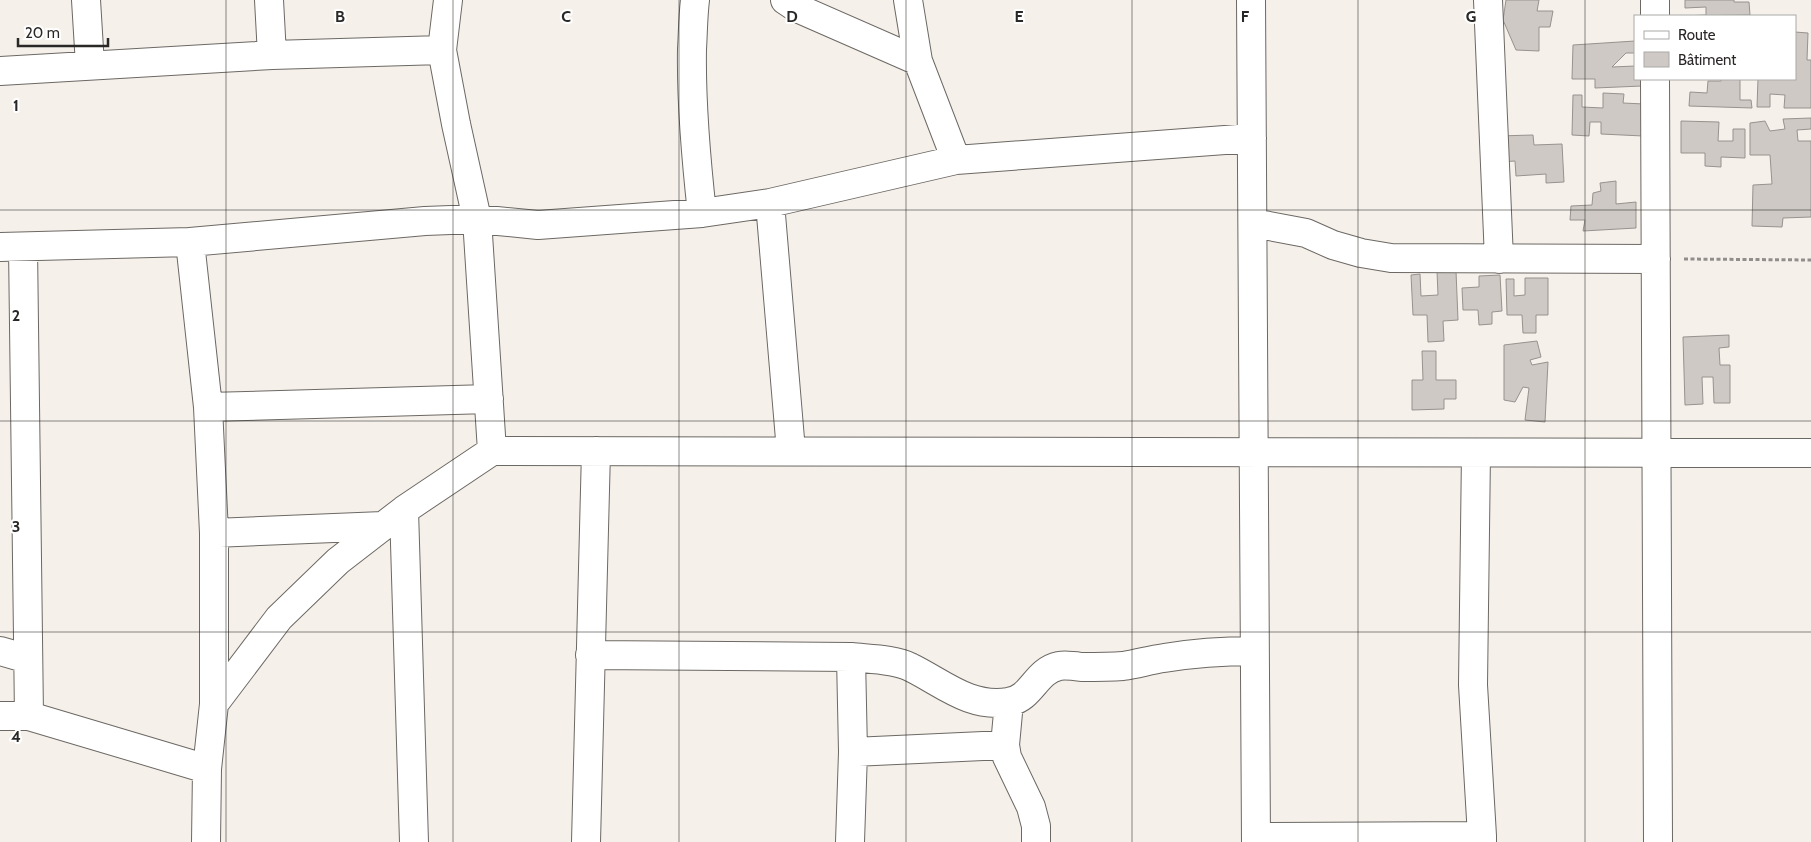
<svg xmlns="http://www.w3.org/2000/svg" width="1811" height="842" font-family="Cabin,sans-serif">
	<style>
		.building { fill: #cec9c4; stroke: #98928e }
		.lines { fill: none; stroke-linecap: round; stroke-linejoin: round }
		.minor-casing { stroke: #6c6863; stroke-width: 30 }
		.path { stroke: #918d8a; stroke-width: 3; stroke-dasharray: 4 2.5; stroke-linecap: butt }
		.minor { stroke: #fff; stroke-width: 28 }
		.grid { fill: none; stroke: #2a2826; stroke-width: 1; stroke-opacity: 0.55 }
		.grid-label { font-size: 16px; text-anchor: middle; font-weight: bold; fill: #2a2826; stroke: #fff; stroke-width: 4; stroke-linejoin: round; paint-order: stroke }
	</style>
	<rect width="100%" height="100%" fill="#f6f0eb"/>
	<path class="building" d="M1506,0H1539L1537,11H1553L1550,27H1539V51L1516,50L1503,20Z
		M1685,0H1734V2H1749L1750,15L1683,16L1706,15V7L1685,8Z
		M1795,32L1808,33L1807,60H1811V108H1784L1785,95L1770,94V107H1757L1758,79H1795Z
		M1635,41V53H1626L1612,67L1635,66V79H1642V86L1595,88V79H1572L1573,45Z
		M1721,79H1753H1740V100H1751L1752,108L1689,106L1690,92L1707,93L1708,81H1721Z
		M1603,93L1624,94L1623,103L1644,104L1643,136L1601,134V122H1590L1589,136L1572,135L1573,95H1582V107L1603,108Z
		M1811,118V129L1797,130L1798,141H1811V217L1783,218L1782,227L1752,226L1753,185L1772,184L1770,155H1750V123L1765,121L1770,131L1785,129L1783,119Z
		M1681,121L1719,122L1718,141H1733V129H1745V158L1721,157V167L1705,166V153H1681Z
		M1533,135L1534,145L1562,144L1564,182L1546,183V174L1516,176L1515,161L1500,162L1498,136Z
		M1616,181V204L1636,202V228L1583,231L1585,220H1570L1571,206L1592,205L1593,193L1601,191L1600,183Z
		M1437,271H1456L1458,320L1443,321L1444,341L1428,342L1427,315H1413L1411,275L1420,274L1421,296L1438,295Z
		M1500,275L1502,311L1492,312V324L1479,325L1478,310H1463L1462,288L1479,287V276Z
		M1525,278H1548V315H1536V333H1523L1522,315H1507L1506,279H1514V296L1525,295Z
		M1729,335V347L1719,348L1720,365H1730V403H1714L1713,377H1702L1703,404L1685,405L1683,337Z
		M1537,341L1541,357L1530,360L1532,365L1548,362L1545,422L1525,420L1529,388L1523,387L1515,402L1504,400V345Z
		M1422,351H1436V380H1456V399H1444V409L1412,410V380H1423Z"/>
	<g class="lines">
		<g class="minor-casing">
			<path id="minor" d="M86,0L90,65
				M269,0L272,55
				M448,0L442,50L456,124L477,219L492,451
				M695,0C693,16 693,33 692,49C691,104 696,159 702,213
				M785,0L797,8L918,61
				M908,0L918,61L956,160
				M1251,0L1256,842
				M1488,0L1499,259
				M1655,0V16
				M0,71L272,55L442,50
				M1655,79L1658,842
				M770,203L791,451
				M1253,223L1306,233L1333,245L1361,253L1391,258L1656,259
				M190,242L208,407L214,533V704L207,769L206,842
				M0,247L190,242L425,221L477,219L538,225L702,213L770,203L956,160L1252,138
				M23,247L29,716
				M208,407L489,399
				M1476,453L1473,685L1482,836
				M404,510L414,842
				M214,533L383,526
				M0,651L28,659
				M590,655L851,657C868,659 895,659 910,667C943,683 969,708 1008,702C1032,699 1035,671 1059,666C1065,665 1074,666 1081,667C1095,667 1109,667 1123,666C1137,664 1150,660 1164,658C1194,653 1224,651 1254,651
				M1009,702L1005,745L1007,757L1031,807L1036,826V842
				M214,704L279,618L338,561L404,510L492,451L1811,453
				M0,716H29L207,769
				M853,752L1005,745
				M1256,837L1482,836V842
				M586,842L596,451
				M850,842L853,752L851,657"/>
		</g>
		<path class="path" d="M1684,259L1811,260"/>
		<use href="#minor" class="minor"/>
	</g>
	<path class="grid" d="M226,0V842M453,0V842M679,0V842M906,0V842M1132,0V842M1358,0V842M1585,0V842M0,210H1811M0,421H1811M0,632H1811"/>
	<g class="grid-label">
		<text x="340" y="22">B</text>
		<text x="566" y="22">C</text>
		<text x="792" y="22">D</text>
		<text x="1019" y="22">E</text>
		<text x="1245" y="22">F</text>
		<text x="1471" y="22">G</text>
		<text x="16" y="111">1</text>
		<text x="16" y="321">2</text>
		<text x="16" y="532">3</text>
		<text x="16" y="742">4</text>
	</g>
	<rect x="1634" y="15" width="162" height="65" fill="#ffffff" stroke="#aaa9a8"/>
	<rect x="1644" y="31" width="25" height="8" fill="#ffffff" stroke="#aaa9a8"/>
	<text x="1678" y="40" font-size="15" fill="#2a2826">Route</text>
	<rect x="1644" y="52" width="25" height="15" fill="#cec9c4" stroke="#aaa9a8"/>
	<text x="1678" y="65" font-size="15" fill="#2a2826">Bâtiment</text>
	<path d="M18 38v8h90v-8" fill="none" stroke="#2a2826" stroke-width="2.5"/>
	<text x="25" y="38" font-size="15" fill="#2a2826" stroke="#ffffff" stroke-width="4" paint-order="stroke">20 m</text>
</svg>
